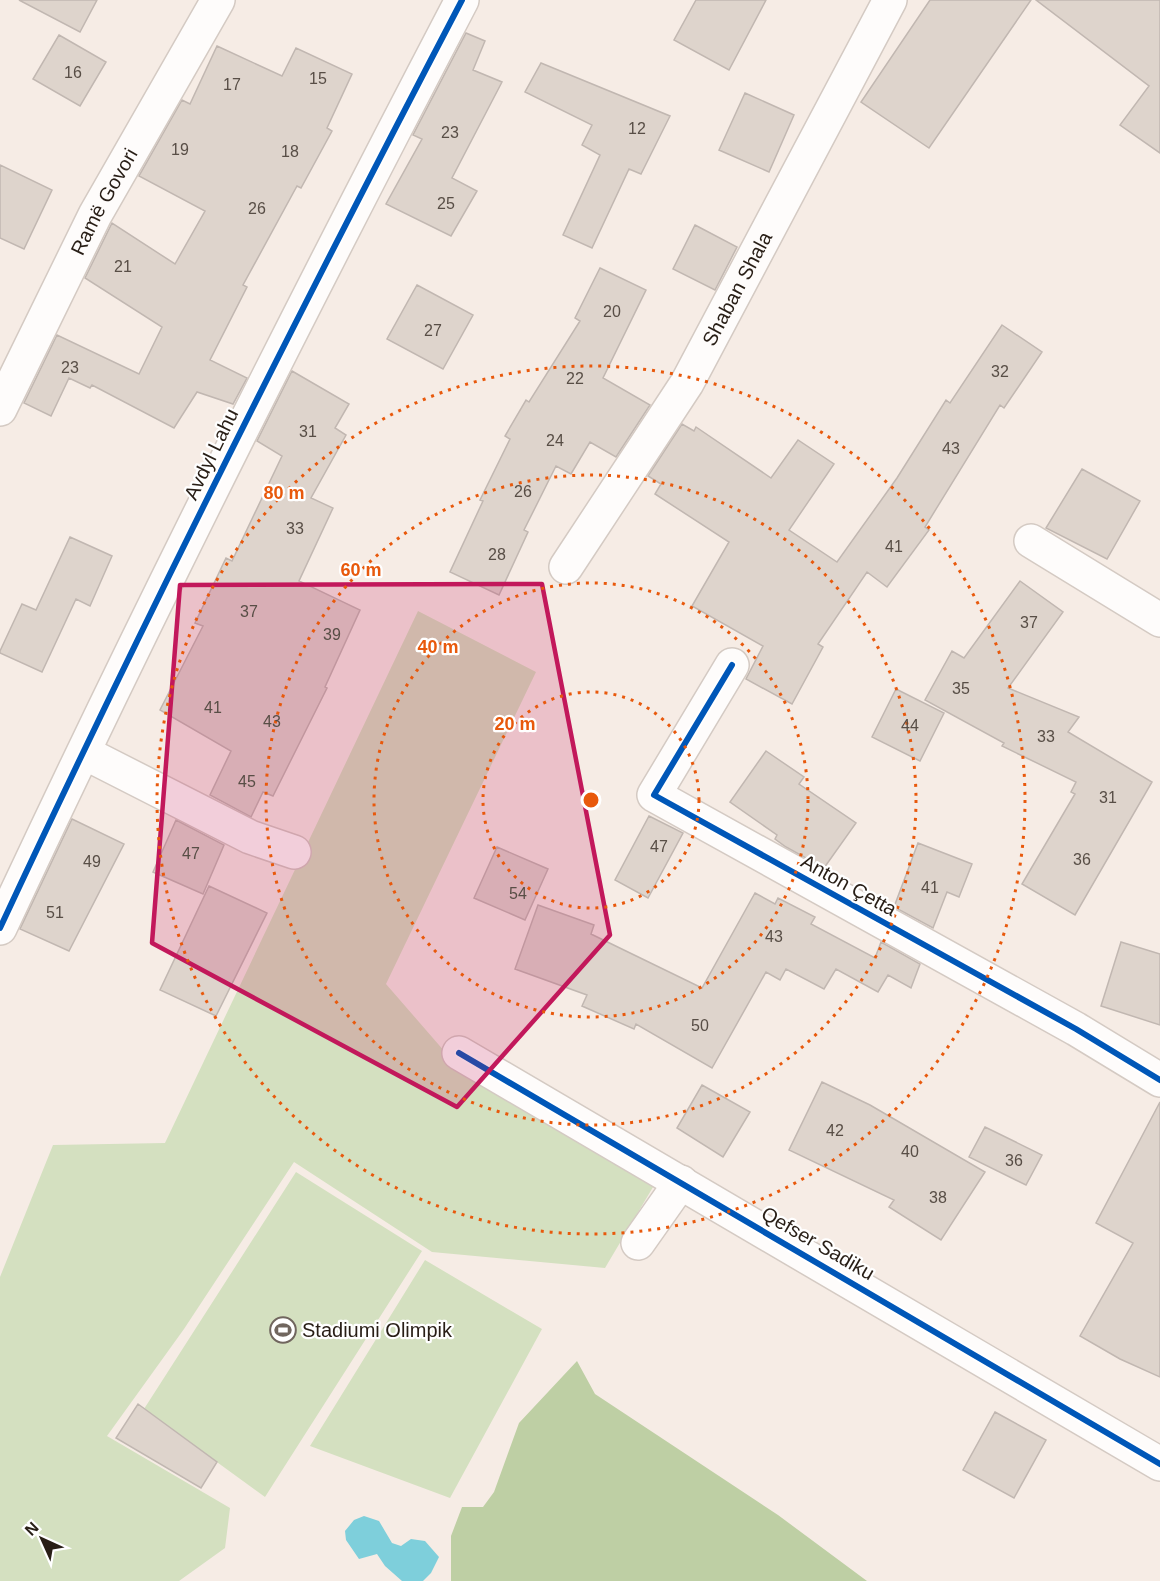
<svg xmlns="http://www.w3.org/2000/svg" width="1160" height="1581" font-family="Arial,sans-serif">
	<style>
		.green { fill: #d4e0c0 }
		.forest { fill: #becfa4 }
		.water { fill: #7ecfdb }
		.building { fill: #ded4cc; stroke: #c1b7b1; stroke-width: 1.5 }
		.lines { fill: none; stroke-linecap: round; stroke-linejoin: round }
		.minor-casing { stroke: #d4cac3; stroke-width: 36 }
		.minor { stroke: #fefcfb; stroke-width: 33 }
		.cycleway-casing { stroke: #fff; stroke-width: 10 }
		.cycleway { stroke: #0057b8; stroke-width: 6 }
		.marked { fill: #c2185b; fill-opacity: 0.2; stroke: #c2185b; stroke-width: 4.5; stroke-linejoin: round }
		.ring { fill: none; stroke: #e8590c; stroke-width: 3; stroke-dasharray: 3 6 }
		.labels { text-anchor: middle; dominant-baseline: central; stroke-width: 4.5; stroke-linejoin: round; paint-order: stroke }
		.number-label { font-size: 16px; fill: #584e46 }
		.street-label { font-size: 20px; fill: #281e16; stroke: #fff }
		.poi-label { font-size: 20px; fill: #281e16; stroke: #fff; text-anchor: start }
		.centre { fill: #e8590c; stroke: #fff; stroke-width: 3 }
		.ring-label { font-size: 18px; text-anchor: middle; font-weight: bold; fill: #e8590c; stroke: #fff; stroke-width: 4.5; stroke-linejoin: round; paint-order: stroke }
	</style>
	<rect width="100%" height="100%" fill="#f6ece5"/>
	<path class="green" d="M418,611L536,672L386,984L452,1060L656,1182L605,1268L432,1252L294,1162L184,1329L107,1436L230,1508L225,1548L179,1581H0V1277L53,1145L165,1143Z
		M296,1172L422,1251L265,1497L144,1409Z
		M425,1260L542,1329L450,1498L310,1446Z"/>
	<path class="forest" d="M577,1361L595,1394L778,1515L867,1581H451V1536L462,1507H483L494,1492L519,1423Z"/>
	<path class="water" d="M364,1516L379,1521L392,1543L401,1546L411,1539L425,1541L439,1557L431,1573L423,1581H402L385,1566L377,1554L359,1559L346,1540L345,1531L354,1520Z"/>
	<path class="building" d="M19,0H97L80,32Z
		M696,0H766L729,70L674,40Z
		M930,0H1031L929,148L861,102Z
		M1036,0H1160V153L1120,125L1149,86Z
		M466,33L485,41L473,70L502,82L452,178L477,191L451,236L386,204L422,139L413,135Z
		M59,35L106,62L80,106L33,79Z
		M217,46L282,76L296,48L352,74L327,128L332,131L301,188L297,186L243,285L247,287L210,360L247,378L233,404L197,392L174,428L92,385L90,388L69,378L51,416L24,403L57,335L139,374L162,327L85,278L112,223L175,264L205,211L139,176L182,100L190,104Z
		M541,63L670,116L641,174L629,169L592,248L563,235L600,155L582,145L592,125L525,92Z
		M745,93L794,115L769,172L719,150Z
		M0,165L52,190L24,249L0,238Z
		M695,225L737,247L715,290L673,269Z
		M600,268L646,290L603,378L650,405L616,457L590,442L571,474L556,466L524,530L528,532L499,595L450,572L483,501L480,500L510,439L505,436L526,400L529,402L580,321L575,318Z
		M417,285L473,315L443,369L387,339Z
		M1002,325L1042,352L1004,408L1000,405L925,527L929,530L887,587L867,572L818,644L823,647L792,704L746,679L763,646L692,606L729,542L655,494L661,484L648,476L682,424L694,431L696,427L771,478L798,440L834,464L789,530L837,562L897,478L946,400L950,403Z
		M292,371L349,404L335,428L346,435L311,498L333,508L299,581L360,610L325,687L327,688L273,796L263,792L251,817L210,795L231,751L160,710L203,626L195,623L226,558L232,561L282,456L257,441Z
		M1082,469L1140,501L1107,559L1046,528Z
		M70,537L112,556L90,606L76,599L42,672L0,653V651L22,604L36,610Z
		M1020,581L1063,612L1008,688L1079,717L1068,732L1152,782L1075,915L1022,884L1075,794L1071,792L1076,782L1002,746L1004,743L925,700L952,651L964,658Z
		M896,689L944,713L920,761L872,737Z
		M766,751L804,777L799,784L856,823L824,868L786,847L775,839L777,835L730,802Z
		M649,816L683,833L648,898L615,880Z
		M72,819L124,844L69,951L20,929Z
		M176,820L224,845L203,894L153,872Z
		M918,843L972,864L959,897L947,892L933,928L894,907Z
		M497,847L548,869L525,920L474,898Z
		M209,886L267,913L216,1016L160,990Z
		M755,893L775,904L778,898L815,917L811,924L875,958L881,942L920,964L911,988L888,975L878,992L836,969L824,989L786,969L780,980L766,972L712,1068L636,1024L634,1029L582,1006L587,995L515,969L538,905L594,925L591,934L702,988Z
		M1121,942L1160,954V1025L1101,1006Z
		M822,1082L870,1105L985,1172L941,1240L889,1207L894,1200L789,1150Z
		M702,1085L750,1112L723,1157L677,1128Z
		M1160,1102V1377L1120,1359L1080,1336L1133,1243L1096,1223Z
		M985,1127L1042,1155L1026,1185L969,1157Z
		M138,1404L217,1462L201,1488L116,1438Z
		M995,1412L1046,1440L1014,1498L963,1470Z"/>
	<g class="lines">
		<g class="minor-casing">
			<g id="minor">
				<path id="s1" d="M0,409L95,215L218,0"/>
				<path d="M1031,541L1160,620"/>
				<path id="s2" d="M566,567L687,383L890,0"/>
				<path d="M732,665L654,795L1076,1029L1160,1080"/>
				<path d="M85,753L250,837L294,852"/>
				<path d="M0,928C146,615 302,306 462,0"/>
				<path d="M459,1053L1160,1464"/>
				<path d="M638,1243L681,1182"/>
			</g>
		</g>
		<use href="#minor" class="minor"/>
		<g class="cycleway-casing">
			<path id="cycleway" d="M732,665L654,795L1076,1029L1160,1080
				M0,928C146,615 302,306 462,0
				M459,1053L1160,1464"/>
		</g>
		<use href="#cycleway" class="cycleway"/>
	</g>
	<path class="marked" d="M542,584L610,935L457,1107L152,943L180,585Z"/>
	<g class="ring">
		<circle cx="591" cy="800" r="108"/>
		<circle cx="591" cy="800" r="217"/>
		<circle cx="591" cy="800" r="325"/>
		<circle cx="591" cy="800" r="434"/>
	</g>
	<defs>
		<g id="stadium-ring" transform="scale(1.35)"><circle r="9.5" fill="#fff" stroke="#70665e" stroke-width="1.5"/><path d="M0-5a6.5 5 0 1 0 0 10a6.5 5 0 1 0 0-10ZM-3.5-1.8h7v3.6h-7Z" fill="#70665e"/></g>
	</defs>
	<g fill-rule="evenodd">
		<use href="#stadium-ring" x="283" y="1330"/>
	</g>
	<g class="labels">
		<g class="number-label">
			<text x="73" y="72">16</text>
			<text x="318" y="78">15</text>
			<text x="232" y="84">17</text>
			<text x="637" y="128">12</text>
			<text x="450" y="132">23</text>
			<text x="180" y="149">19</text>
			<text x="290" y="151">18</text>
			<text x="446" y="203">25</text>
			<text x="257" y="208">26</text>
			<text x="123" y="266">21</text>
			<text x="612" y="311">20</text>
			<text x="433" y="330">27</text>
			<text x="70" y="367">23</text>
			<text x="1000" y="371">32</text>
			<text x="575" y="378">22</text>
			<text x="308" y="431">31</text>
			<text x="555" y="440">24</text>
			<text x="951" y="448">43</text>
			<text x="523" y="491">26</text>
			<text x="295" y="528">33</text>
			<text x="894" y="546">41</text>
			<text x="497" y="554">28</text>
			<text x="249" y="611">37</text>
			<text x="1029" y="622">37</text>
			<text x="332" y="634">39</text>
			<text x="961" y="688">35</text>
			<text x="213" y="707">41</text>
			<text x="272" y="721">43</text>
			<text x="910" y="725">44</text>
			<text x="1046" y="736">33</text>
			<text x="247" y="781">45</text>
			<text x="1108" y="797">31</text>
			<text x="659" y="846">47</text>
			<text x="191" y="853">47</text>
			<text x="1082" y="859">36</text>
			<text x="92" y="861">49</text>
			<text x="930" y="887">41</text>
			<text x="518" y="893">54</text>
			<text x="55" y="912">51</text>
			<text x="774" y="936">43</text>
			<text x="700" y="1025">50</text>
			<text x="835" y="1130">42</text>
			<text x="910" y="1151">40</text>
			<text x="1014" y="1160">36</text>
			<text x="938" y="1197">38</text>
		</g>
		<g class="street-label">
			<text stroke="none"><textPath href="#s1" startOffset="232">Ramë Govori</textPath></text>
			<text stroke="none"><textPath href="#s2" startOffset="327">Shaban Shala</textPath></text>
			<text transform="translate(211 454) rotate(-64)">Avdyl Lahu</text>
			<text transform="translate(849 885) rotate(29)">Anton Çetta</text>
			<text transform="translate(818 1243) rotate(30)">Qefser Sadiku</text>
		</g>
		<g class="poi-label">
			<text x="302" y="1330">Stadiumi Olimpik</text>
		</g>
	</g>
	<circle cx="591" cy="800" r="9" class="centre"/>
	<g class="ring-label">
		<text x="284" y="499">80 m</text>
		<text x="361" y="576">60 m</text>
		<text x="438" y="653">40 m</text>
		<text x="515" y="730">20 m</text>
	</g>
	<g transform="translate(42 1539) rotate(315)" stroke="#ffffff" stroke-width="4.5" paint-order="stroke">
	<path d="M0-4.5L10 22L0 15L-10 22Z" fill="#281e16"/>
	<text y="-9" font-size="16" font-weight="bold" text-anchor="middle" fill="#281e16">N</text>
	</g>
</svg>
